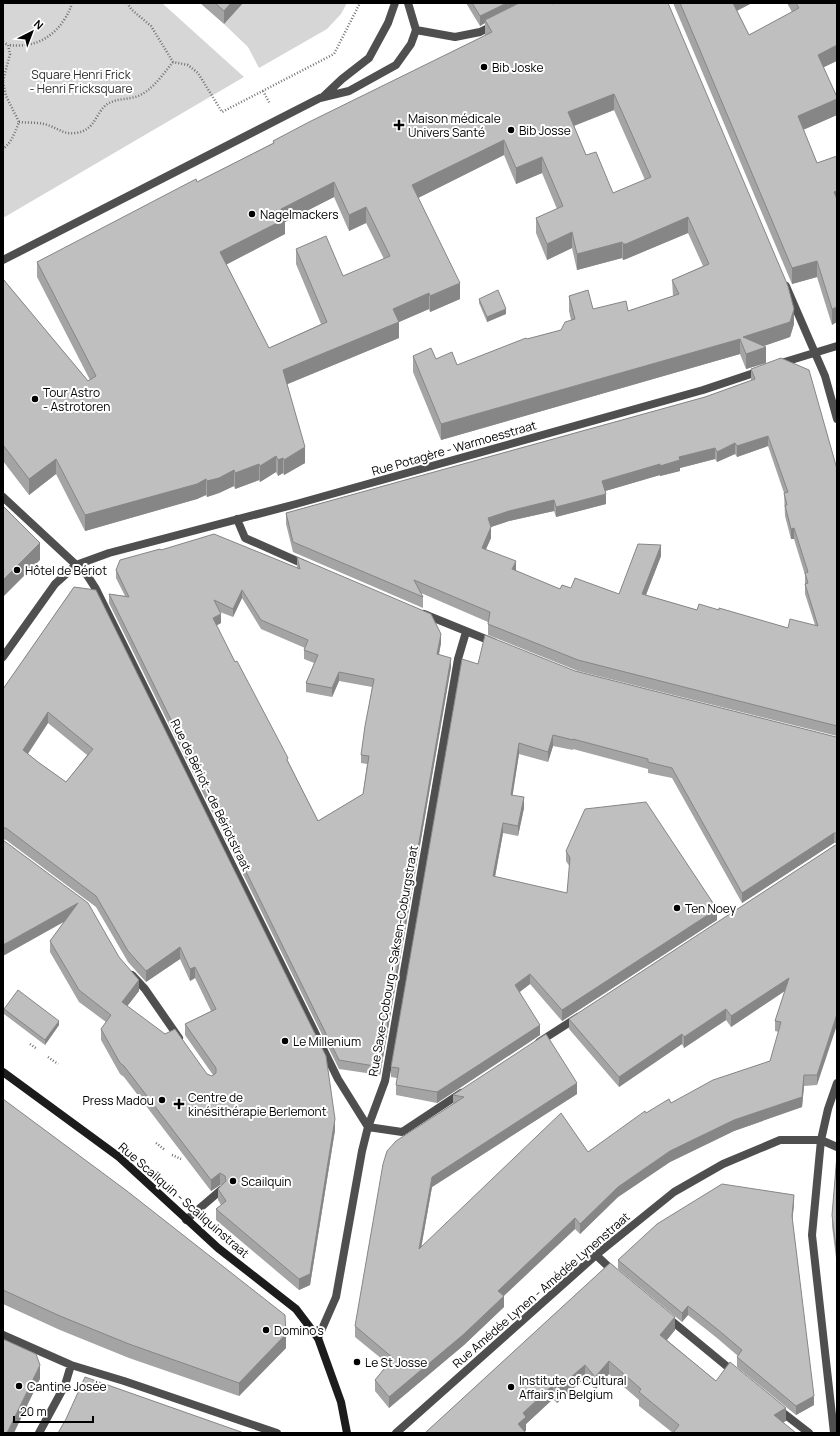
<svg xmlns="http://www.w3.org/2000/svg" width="840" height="1436" font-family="Manrope,sans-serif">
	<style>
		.green { fill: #d6d6d6 }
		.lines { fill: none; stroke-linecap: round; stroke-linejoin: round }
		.path { stroke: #717171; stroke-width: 2.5; stroke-dasharray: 1 2; stroke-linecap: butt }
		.service { stroke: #4f4f4f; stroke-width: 8 }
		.minor { stroke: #4f4f4f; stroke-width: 8 }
		.secondary { stroke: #1c1c1c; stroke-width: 8 }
		.wall { fill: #a4a4a4; fill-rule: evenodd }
		.shaded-wall { fill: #868686 }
		.building { fill: #bfbfbf; stroke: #868686; fill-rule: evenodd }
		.poi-dot { fill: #000; stroke: #fff; stroke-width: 1.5 }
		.labels { text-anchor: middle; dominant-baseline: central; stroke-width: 4; stroke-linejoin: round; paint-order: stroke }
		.poi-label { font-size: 12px; fill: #000; stroke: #fff; text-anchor: start }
		.park-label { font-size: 12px; fill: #2d2d2d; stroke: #fff }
		.street-label { font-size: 12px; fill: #000; stroke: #fff }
	</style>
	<rect width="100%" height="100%" fill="#fff"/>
	<path class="green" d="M3,3H162L244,77L3,218Z
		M243,3H347L341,14L327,29L259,68L248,47L224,24Z"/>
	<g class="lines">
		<path class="path" d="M127,3L132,10L151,26L173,62L188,65L198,73L222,112L334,54L360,3
			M3,42L8,45
			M3,81L10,54L8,45C31,48 51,40 64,20C68,14 70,10 72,3
			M3,82L6,96L19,122C15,132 12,142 3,149
			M263,91L270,104
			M19,122C27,123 36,122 44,124C55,126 63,135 75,133C95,131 95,114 106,105C115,98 128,100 138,96C153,90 163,74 173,62
			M30,1044L37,1049
			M48,1057L58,1064
			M156,1143L165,1150
			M172,1155L181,1159"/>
		<path class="service" d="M132,975L145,989L179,1038
			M186,1220L221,1190"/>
		<path class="minor" d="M408,3L416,30
			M416,30L455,37L480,32L494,25
			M323,97L342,79L369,58L388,23L395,3
			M3,260L320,98L349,91L396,65L411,44L416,30
			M786,286L825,376L837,419
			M778,364L837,346
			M3,497L87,575L96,589L338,1079L368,1127
			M237,519L245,538L306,565
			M424,614L493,642
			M3,657L55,584L76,565L109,553L296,504L703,390L760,371
			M539,1042L578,1017
			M368,1127L402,1132L461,1093
			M596,1255L614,1272
			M667,1317L735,1373
			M3,1335L71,1365L124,1381L277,1433
			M318,1338L336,1297L362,1151L368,1127L385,1081L458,659L466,632
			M778,1409L809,1433
			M39,1433L65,1385L71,1365
			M396,1433L596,1255L674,1192L723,1164L780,1140H821L837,1147
			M834,1433L812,1235L821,1140L828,1109L837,1083"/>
		<path class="secondary" d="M3,1072L119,1157L218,1248L296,1309L318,1338L341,1402L347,1433"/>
	</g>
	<path class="wall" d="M200,3H243L224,24Z
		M466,3H551L794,324L790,337L764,346L766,363L746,369L740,354L441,440L413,372V356L436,359L457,365L527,339L561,330L571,320L569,311V296L593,309L628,311L673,296L672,280L703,266L688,233L626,259L623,260L622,258L577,270L572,248L547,260L536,233V218L557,209L542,173L516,184L504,155L418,198L460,299L430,312L429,309L399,322V338L287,384L305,463L284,475L283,473L278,476L276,472L260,482L259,480L235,489L234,486L219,493L207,497L206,495L197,499L85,531L56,474L29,495L3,461V279L88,381L90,380L37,277V262L197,182L273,143V141L485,36V23L480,26ZM614,110L645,180L613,193L586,155L574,126ZM334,197L349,231L366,223L384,259L343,276L296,249V264L321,324L269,348L226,264L285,234V222Z
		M673,3H752L737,11L749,35L792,12L787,3H837L823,67L837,97V115L803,130L817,163L837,156L832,325L817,277L792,284Z
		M479,299L506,314L487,322L479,303Z
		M751,369L837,469V736L578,671L488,635V622L421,593L423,597V608L293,552L286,524V513L705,397L751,381ZM768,446L784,493L785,516L791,539H794L805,575V594L815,625L788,628L719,610H697L646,595L661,556L619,594L571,588L560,589L516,571L486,549L491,538V527L509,521L554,511L556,517L606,504L605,491L660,475V476L680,471V468L715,459L717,462L735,454L737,457Z
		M161,550L297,568V557L441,643L439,655L451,667L380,1075L339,1069L109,603V594L125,596L116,578V570ZM242,598L261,629L305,648L304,650V659L314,663L306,683V692L332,697L339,681L372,687L361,755V763L367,764L363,794L318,821L288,761L235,662L216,626L221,623L220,612L233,617Z
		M74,587L335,1130L310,1285L299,1290L216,1220V1209L221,1205L218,1200V1189L221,1185H220L211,1191L124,1077L120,1074L101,1040V1029L106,1022L79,1002L50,952V941L64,922L3,840L139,991L127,1006L207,1074L212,1076L213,1075L185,1035V1024L211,1011L195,978L190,981L180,959L146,982L128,962L96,907L6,840L3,839V689ZM48,723L87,755L66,782L38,762L28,754Z
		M478,664L575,671L836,737L837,736V843H834L742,903L672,778L648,773V769L573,749V750L553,746L548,762L519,754L512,795L524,808L518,836L503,833L495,877L567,893L570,867L566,861V851L717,920L562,1021L530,984L520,992L540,1035L437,1103L396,1095V1085L397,1078L391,1077V1067Z
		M837,844L817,1085L804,1086L802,1107L734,1131L670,1162L618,1197L580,1234L575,1229L504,1296V1307L464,1345L389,1408L375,1391V1380L388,1364L355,1337V1326L453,1104V1095L577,1094L432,1187L421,1247L588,1152L646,1113L671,1103L770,1061L779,1032L775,1031V1021L785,991L731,1027L726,1020L684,1048L682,1044L619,1087L569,1029V1019Z
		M4,1009L59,1025L45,1045L4,1014Z
		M3,1099L286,1348L239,1396L129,1358L60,1330L3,1304Z
		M837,1155V1266L832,1226V1215Z
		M794,1204L792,1220L814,1405L796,1415L737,1367V1357L738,1356L717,1338L688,1315L682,1322L618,1269V1260Z
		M610,1263L675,1330L667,1340L716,1381L786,1421L673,1433L639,1406V1400L609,1374L595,1390L585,1378L557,1403L553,1399L526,1424V1430L525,1432L425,1433Z"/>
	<path class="shaded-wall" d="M231,3H243L224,24V11Z
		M507,3H529L485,20V23L480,26V16Z
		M730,3H752L730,14Z
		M837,45V61L818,70V55Z
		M614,94V110L568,128V112Z
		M837,99V115L798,132V116Z
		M504,140V155L412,201V185Z
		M542,157V173L516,184V168Z
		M334,182V197L285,222V234L220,268V252L281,209Z
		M837,191V207L834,192Z
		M366,207V223L349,231V215Z
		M688,217V233L626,259L623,260V244Z
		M572,232V248L547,260V244Z
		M622,242V258L577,270V254Z
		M817,261V277L792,284V268Z
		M460,283V299L430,312V296Z
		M429,293V309L399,322V338L283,386V370L393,309Z
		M837,307V322L832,325V309Z
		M506,309V314L487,322V317Z
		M794,309V324L790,337L746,352L743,337Z
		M740,339V354L441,440V424Z
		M766,347V363L746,369V354Z
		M768,436V446L737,457V446Z
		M735,443V454L717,462V452Z
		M305,447V463L284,475V460Z
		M715,448V459L680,468V471L660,476V466L679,457Z
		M276,456V472L260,482V466Z
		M283,458V473L278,476V460Z
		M56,459V474L29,495V479Z
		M259,464V480L235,489V473Z
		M660,464V475L602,492V481Z
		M234,470V486L219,493L207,497V481Z
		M206,479V495L197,499L85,531V515Z
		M606,494V504L556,517V507Z
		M554,500V511L509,521L491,527V538L482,558V548L488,518L509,511Z
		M794,528V539H791V529Z
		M40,543V560L4,596V608L3,610V580Z
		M661,545V556L642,605V594Z
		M516,561V572L512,569Z
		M242,590V598L233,617V609Z
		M221,614V623L213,627V618Z
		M441,634V643L437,663V654Z
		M451,658V667L380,1075V1067Z
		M339,672V681L332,697V688Z
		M48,712V723L23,761V750Z
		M553,735V746L548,762V752Z
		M519,743V754L511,806V795Z
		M524,797V808L518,836V826Z
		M503,823V833L493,887V876Z
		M834,833V843L742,903V893Z
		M78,903V914L3,956V945Z
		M717,909V920L562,1021V1010Z
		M180,947V959L146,982V971Z
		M195,967V978L190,981V969Z
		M530,974V984L515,995V985Z
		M789,978V988L731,1027V1016Z
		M139,980V991L122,1013V1002Z
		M726,1009V1020L684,1048V1037Z
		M837,1014V1025L817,1085V1075Z
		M59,1021V1025L45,1045V1040Z
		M540,1025V1035L437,1103V1092Z
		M682,1034V1044L619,1087V1077Z
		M804,1075V1086L802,1107L734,1131L670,1162L618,1197L580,1234V1224L618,1187L670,1151Z
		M577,1083V1094L432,1187L419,1260V1249L432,1177Z
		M335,1119V1130L310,1285L299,1290V1279Z
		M220,1173V1185L211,1191V1180Z
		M794,1195V1204L792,1225V1216Z
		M575,1218V1229L498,1301V1291Z
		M504,1296V1307L464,1345L389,1408V1397Z
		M688,1306V1315L682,1322V1313Z
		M675,1317V1330L660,1348V1335Z
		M286,1334V1348L239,1396V1383Z
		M609,1361V1374L595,1390V1377Z
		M40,1365V1379L14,1433H7Z
		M585,1365V1378L557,1403V1389Z
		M553,1385V1399L526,1424V1430L523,1433L518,1424L523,1413Z
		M814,1396V1405L796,1415V1406Z
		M786,1408V1421L774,1428V1415Z"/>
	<path class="building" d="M215,3H231L224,11Z
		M472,3H507L480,16Z
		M519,3H551L552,4L554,3H668L788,286L794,309L790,322L743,337L766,347L746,354L740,339L441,424L413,356L431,348L436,359L452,352L457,365L526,338L527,339L561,330L565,322L575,319L569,296L588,290L593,309L626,301L628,311L679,294L672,280L709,264L688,217L626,244H623L622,242L577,254L572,232L547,244L536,218L563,206L542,157L516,168L504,140L412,185L460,283L430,296L429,293L393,309L399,322L283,370L305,447L284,460L283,458L278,460L276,456L260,466L259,464L235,473L234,470L219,478L207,481L206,479L197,484L85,515L56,459L29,479L3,445V279L88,381L96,376L37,262L196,179L197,182L274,143L273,141L309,122L492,32L485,20ZM614,94L651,177L613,193L596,152L586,155L568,112ZM334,182L349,215L366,207L390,256L343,276L326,236L296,249L327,322L269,348L220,252L285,219L281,209Z
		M680,3H733L749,35L799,8L796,3H837V45L818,55L837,97V99L798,116L817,163L837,156V191L834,192L837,199V307L832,309L817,261L792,268Z
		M498,290L506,309L487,317L479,299Z
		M781,358L809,370L837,469V726L578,660L488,624L490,612L414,580L423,597L293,542L286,513L705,397L755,379L751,369ZM768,436L788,492L784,493L787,505H785L791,529L794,528L808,572L805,573L808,583L805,584L818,626L790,619L788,628L719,608V610L699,604L697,610L642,594L661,545L638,544L619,594L575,578L571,588L562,585L560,589L512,569L516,561L482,548L491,527L488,518L509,511L554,500L556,507L606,494L602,481L660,464V466L680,460L679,457L715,448L717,452L735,443L737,446Z
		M3,506L40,543L3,580Z
		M214,534L300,569L297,557L431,614L441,634L437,654L451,658L380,1067L339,1060L109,594L129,597L116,570L120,560L160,549L161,550ZM242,590L261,620L308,640L304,650L318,655L306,683L332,688L339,672L374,679L365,726L361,755L369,756L363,794L318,821L287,760L288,758L237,661L235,662L213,618L221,614L214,600L233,609Z
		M74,587L96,590L326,1056L335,1119L310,1274L299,1279L216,1209L226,1201L218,1189L226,1181L225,1176L220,1173L211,1180L124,1066L120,1063L101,1029L111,1015L79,990L50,941L78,903L3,945V840L88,903L119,957L139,980L122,1002L165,1034L175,1029L207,1074L212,1076L216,1073V1068L185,1024L216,1009L195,967L190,969L180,947L146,971L128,951L96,896L6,828H3V689ZM48,712L93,749L66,782L38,762L23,750Z
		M485,635L575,671L836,737L837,736V833H834L742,893L672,768L648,762V759L573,739V740L553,735L548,752L519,743L511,795L524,797L518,826L503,823L493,876L567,893L570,858L566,851L585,809L646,802L717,909L562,1010L530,974L515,985L540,1025L437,1092L396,1085L399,1068L391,1067L462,659L478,664Z
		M837,844V1014L817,1075H804L802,1097L734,1120L670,1151L618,1187L580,1224L575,1218L498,1291L504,1296L464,1334L389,1397L375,1380L393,1358L355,1326L383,1164L387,1151L396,1141L464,1097L453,1095L546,1034L577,1083L432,1177L419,1249L561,1113L588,1152L645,1111L646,1113L669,1099L671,1103L713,1080L770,1061L781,1022L775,1021L789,978L731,1016L726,1009L684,1037L682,1034L619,1077L569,1019Z
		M18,990L59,1021L45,1040L4,1009Z
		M3,1099L127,1191L285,1315L286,1334L239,1383L129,1344L60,1316L3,1290Z
		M837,1155V1256L832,1215Z
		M722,1184L794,1195L792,1216L814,1396L796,1406L737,1357L742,1350L717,1329L688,1306L682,1313L618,1260L657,1224Z
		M610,1263L675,1317L660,1335L716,1381L730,1362L786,1408L774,1415L796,1433H673L679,1425L639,1392L641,1389L609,1361L595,1377L585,1365L557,1389L553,1385L523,1413L526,1417L518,1424L526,1433H425Z
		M3,1339L36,1354L40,1365L7,1433H3Z
		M85,1377L244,1433H58L66,1419Z"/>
	<g class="poi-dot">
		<circle cx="484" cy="67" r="4"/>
		<path d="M397 119h4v4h4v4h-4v4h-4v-4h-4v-4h4z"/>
		<circle cx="511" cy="130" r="4"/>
		<circle cx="252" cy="214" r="4"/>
		<circle cx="35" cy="399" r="4"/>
		<circle cx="17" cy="570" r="4"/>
		<circle cx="677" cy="908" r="4"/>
		<circle cx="285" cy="1041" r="4"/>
		<circle cx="162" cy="1100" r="4"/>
		<path d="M177 1098h4v4h4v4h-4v4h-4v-4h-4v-4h4z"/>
		<circle cx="233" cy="1181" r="4"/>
		<circle cx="266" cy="1330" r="4"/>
		<circle cx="357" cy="1362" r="4"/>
		<circle cx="19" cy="1386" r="4"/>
		<circle cx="511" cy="1387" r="4"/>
	</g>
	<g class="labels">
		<g class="poi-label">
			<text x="492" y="67">Bib Joske</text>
			<text x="408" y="118">Maison médicale<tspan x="408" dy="14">Univers Santé</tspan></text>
			<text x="519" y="130">Bib Josse</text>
			<text x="260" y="214">Nagelmackers</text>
			<text x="43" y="392">Tour Astro<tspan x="43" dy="14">- Astrotoren</tspan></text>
			<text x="25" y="570">Hôtel de Bériot</text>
			<text x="685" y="908">Ten Noey</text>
			<text x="293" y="1041">Le Millenium</text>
			<text x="188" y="1097">Centre de<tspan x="188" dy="14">kinésithérapie Berlemont</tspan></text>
			<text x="154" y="1100" text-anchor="end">Press Madou</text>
			<text x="241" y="1181">Scailquin</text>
			<text x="274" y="1330">Domino's</text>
			<text x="365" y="1362">Le St Josse</text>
			<text x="519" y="1380">Institute of Cultural<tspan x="519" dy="14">Affairs in Belgium</tspan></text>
			<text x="27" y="1386">Cantine Josée</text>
		</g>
		<g class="park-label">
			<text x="81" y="74">Square Henri Frick<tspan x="81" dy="14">- Henri Fricksquare</tspan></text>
		</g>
		<g class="street-label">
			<text transform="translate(454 448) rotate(-16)">Rue Potagère - Warmoesstraat</text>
			<text transform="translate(211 795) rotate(64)">Rue de Bériot - de Bériotstraat</text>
			<text transform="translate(393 961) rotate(-80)">Rue Saxe-Cobourg - Saksen-Coburgstraat</text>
			<text transform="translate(184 1200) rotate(41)">Rue Scailquin - Scailquinstraat</text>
			<text transform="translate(541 1290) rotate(-41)">Rue Amédée Lynen - Amédée Lynenstraat</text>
		</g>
	</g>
	<rect width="840" height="1436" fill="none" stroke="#000000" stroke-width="8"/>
	<g transform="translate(32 32) rotate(42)" stroke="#ffffff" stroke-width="3" paint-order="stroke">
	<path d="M0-3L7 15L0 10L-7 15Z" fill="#000000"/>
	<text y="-6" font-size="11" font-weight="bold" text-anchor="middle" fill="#000000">N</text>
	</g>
	<path d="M14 1416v6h79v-6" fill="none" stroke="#000000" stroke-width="2"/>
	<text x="20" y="1416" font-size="12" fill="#000000" stroke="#ffffff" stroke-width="3" paint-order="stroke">20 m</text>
</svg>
